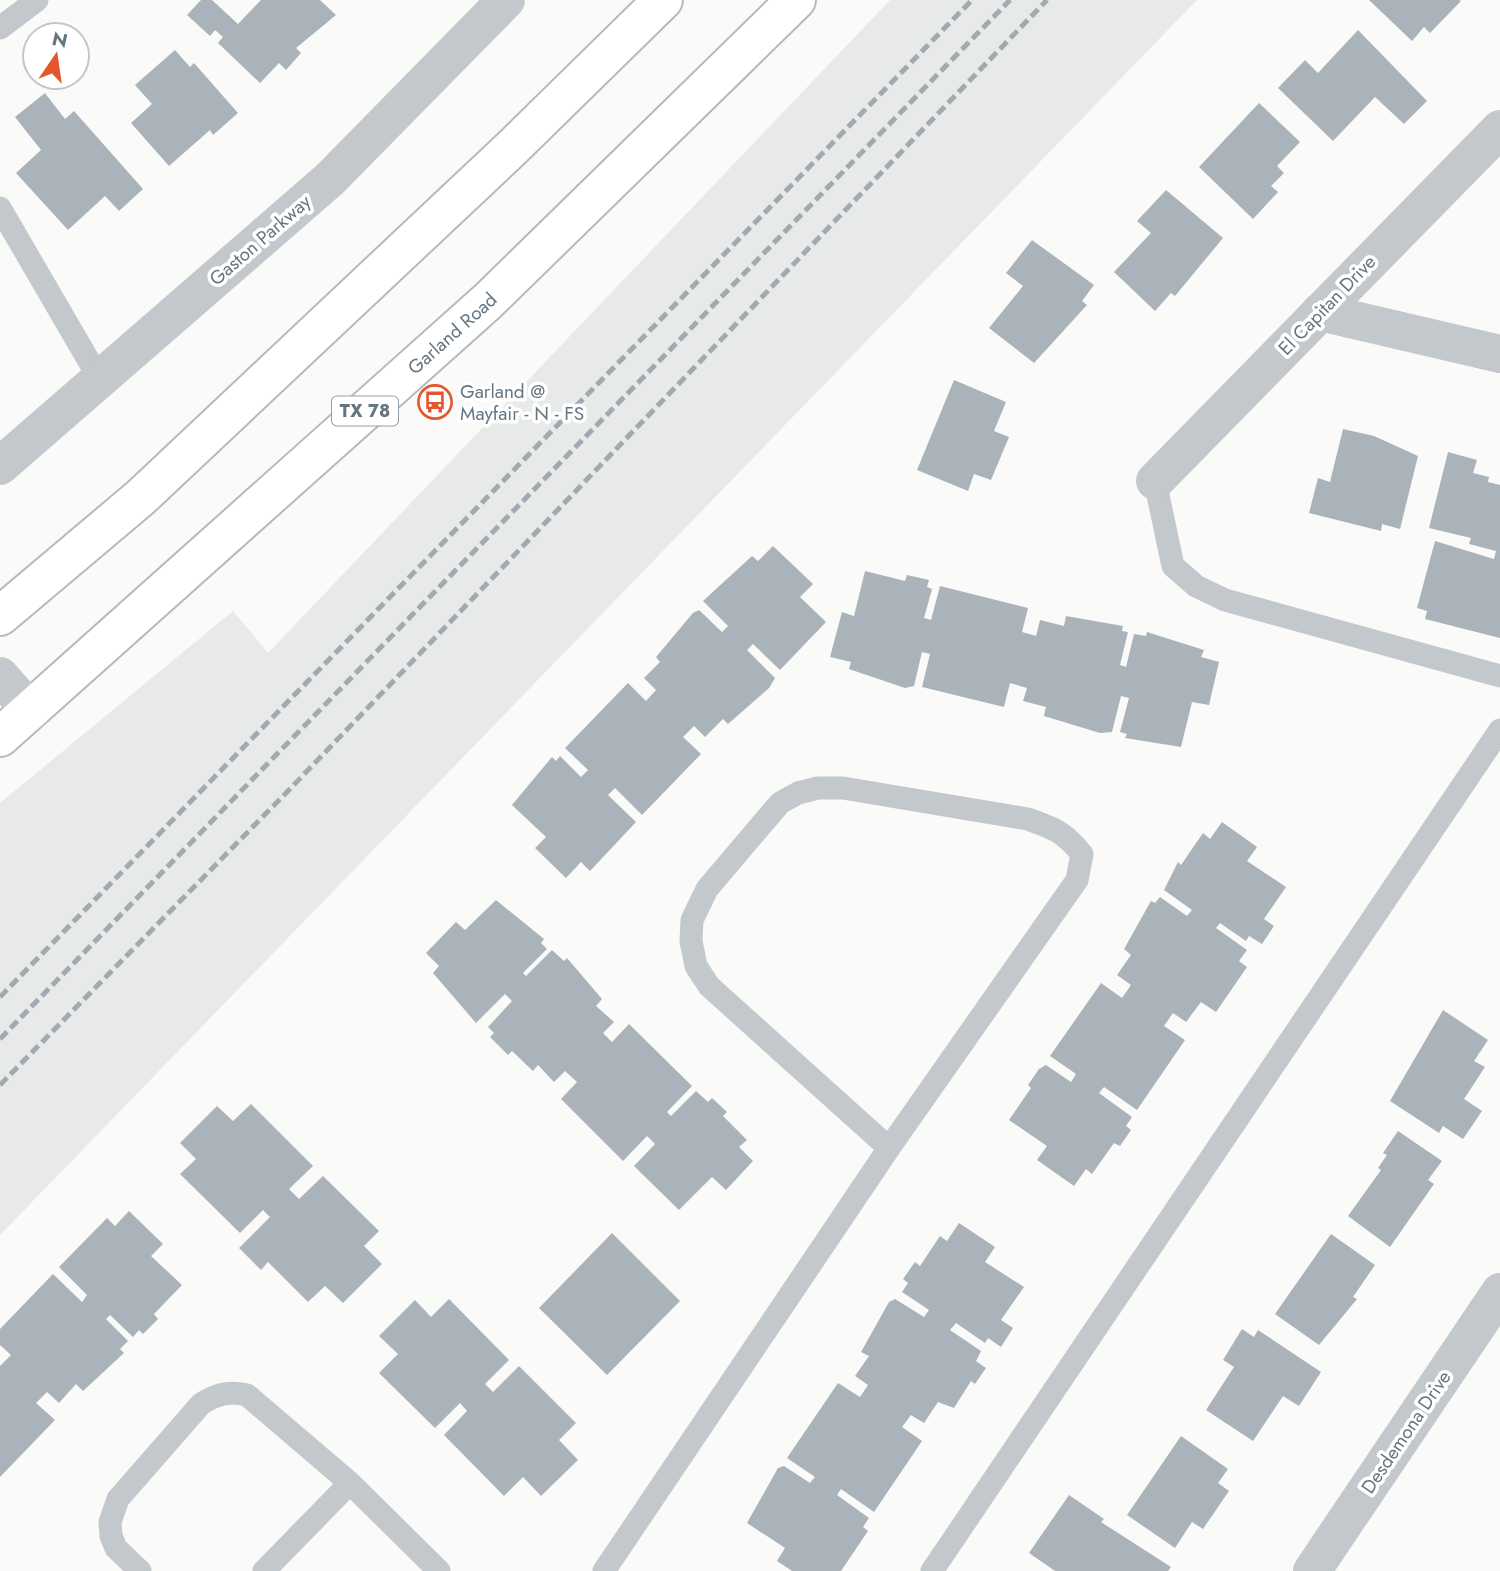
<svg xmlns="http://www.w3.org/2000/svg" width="1500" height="1571" font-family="Jost,sans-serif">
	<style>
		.built { fill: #e8e9e9 }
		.building { fill: #aab3b9 }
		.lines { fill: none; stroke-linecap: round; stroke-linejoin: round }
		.primary-casing { stroke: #b5babe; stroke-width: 42 }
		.service { stroke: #c3c8cc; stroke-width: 23 }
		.minor { stroke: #c3c8cc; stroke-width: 38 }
		.primary { stroke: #fff; stroke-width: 38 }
		.rail { stroke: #a2aab0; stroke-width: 5; stroke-dasharray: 10 5; stroke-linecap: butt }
		.labels { text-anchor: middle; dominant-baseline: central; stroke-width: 7; stroke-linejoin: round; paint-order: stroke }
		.shield { fill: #fff; stroke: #939fa8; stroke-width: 2 }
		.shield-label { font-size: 18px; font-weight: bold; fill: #657683 }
		.street-label { font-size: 19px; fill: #657683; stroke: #fff }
		.poi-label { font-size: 19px; fill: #657683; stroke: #fff; text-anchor: start }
	</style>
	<rect width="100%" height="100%" fill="#fafaf8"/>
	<path class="built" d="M890,0H1197L0,1235V803L233,611L268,653Z"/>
	<path class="building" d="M201,0H212L238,24L261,0H320L336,15L296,48L301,53L286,70L279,63L260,83L218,43L223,37L215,30L210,36L187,15Z
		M1369,0H1459L1461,1L1430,33L1424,27L1412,41Z
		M1358,30L1427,101L1404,124L1375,97L1333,141L1278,88L1305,60L1318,73Z
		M175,50L190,67L194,63L238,113L213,135L210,130L169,166L131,123L152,104L135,85Z
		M45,93L65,119L74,111L143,189L119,211L105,196L68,230L16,173L41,150L15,117Z
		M1259,103L1300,142L1277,166L1284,173L1271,186L1278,192L1253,219L1199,167Z
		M1166,190L1223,238L1175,296L1171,293L1155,311L1114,272L1151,233L1137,221Z
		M1032,240L1094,285L1082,301L1087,305L1034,363L989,328L1023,286L1006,273Z
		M954,380L1006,402L994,431L1009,437L991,480L974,474L968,491L917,470Z
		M1343,429L1374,436L1418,456L1400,529L1382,524L1381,531L1309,513L1318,478L1330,482Z
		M1448,452L1477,460L1473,473L1489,477L1488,482L1500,485V638L1425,619L1427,611L1417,608L1435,541L1494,559L1496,551L1469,544L1471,538L1429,528Z
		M773,546L813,584L800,597L826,622L780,670L753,644L747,650L775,678L769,688L728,724L723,719L705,737L694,726L683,737L701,754L642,815L615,788L608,795L636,822L590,871L581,862L566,878L535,848L546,837L512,805L552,757L556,761L560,756L581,777L588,770L565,748L628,683L646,701L656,690L644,678L660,662L656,657L693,613L699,610L722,632L728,626L703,601L752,556L758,561Z
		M865,571L905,581L907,575L929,580L927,587L932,589L924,618L931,620L940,586L1028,608L1022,632L1036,636L1040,620L1064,626L1066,616L1123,626L1122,631L1128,632L1120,665L1126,667L1134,634L1146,636L1147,632L1204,650L1201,657L1219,662L1209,705L1192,702L1181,747L1125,738L1127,734L1120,732L1129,698L1121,696L1112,732L1100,733L1044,716L1046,707L1023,701L1027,688L1010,683L1004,707L922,687L930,654L922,652L914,686L905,688L849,669L851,662L830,657L842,612L854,616Z
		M1222,822L1257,847L1247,861L1286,887L1264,919L1274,926L1262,944L1249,936L1246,941L1220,923L1216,928L1247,950L1239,961L1247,967L1216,1012L1201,1002L1186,1022L1173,1013L1164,1026L1185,1040L1137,1110L1104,1087L1099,1093L1132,1117L1126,1126L1131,1130L1120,1146L1114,1143L1092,1174L1086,1169L1074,1186L1037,1160L1047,1146L1009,1120L1031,1088L1028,1085L1039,1069L1046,1065L1071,1082L1076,1074L1050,1056L1101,983L1122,998L1131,985L1117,975L1131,955L1124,949L1151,901L1155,903L1160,897L1187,916L1192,910L1164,890L1178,862L1181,865L1203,833L1210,839Z
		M496,900L544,939L541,943L547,949L523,973L526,976L552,950L564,961L567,958L602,999L596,1006L614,1022L603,1033L612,1042L629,1024L692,1086L667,1112L671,1116L696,1091L708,1102L712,1098L727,1112L723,1116L747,1140L739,1147L753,1161L726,1190L712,1177L679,1210L634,1166L655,1144L647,1136L623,1161L561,1099L577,1082L565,1071L554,1082L538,1065L533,1071L512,1051L508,1055L490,1037L494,1033L488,1027L512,1001L505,994L476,1023L433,973L439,966L426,953L456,922L465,930Z
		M1443,1010L1488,1040L1474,1061L1485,1067L1464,1099L1482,1111L1463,1139L1443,1126L1439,1133L1390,1101Z
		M251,1104L313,1166L289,1189L299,1199L323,1176L379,1231L364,1246L382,1264L343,1303L325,1286L308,1302L268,1262L261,1270L239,1248L270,1217L263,1210L240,1233L180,1174L196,1159L180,1143L217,1106L233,1121Z
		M1398,1131L1442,1161L1428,1180L1434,1184L1390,1247L1348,1216L1381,1170L1378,1168L1387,1155L1383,1153Z
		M129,1211L163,1244L151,1256L182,1285L154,1314L158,1319L143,1334L139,1330L133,1337L110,1315L106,1319L128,1341L120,1349L124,1353L83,1391L76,1384L59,1403L47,1392L36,1403L55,1420L0,1477V1366L11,1355L0,1345V1329L53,1274L82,1302L87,1295L59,1267L107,1218L115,1226Z
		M959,1223L995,1247L985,1262L1024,1287L1001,1320L1013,1328L1001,1347L988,1338L985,1343L956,1323L950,1330L981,1351L976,1361L986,1368L975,1384L971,1381L954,1408L938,1402L924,1423L911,1415L902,1427L922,1441L874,1512L841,1489L837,1495L869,1518L863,1527L868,1531L841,1571H792L777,1561L785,1548L747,1523L778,1468L784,1466L810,1483L815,1477L787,1458L838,1383L860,1397L868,1385L855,1376L869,1356L861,1352L889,1302L895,1299L924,1317L929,1310L902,1292L908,1283L903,1279L915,1262L920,1266L940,1236L947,1241Z
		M612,1233L680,1301L607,1375L539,1308Z
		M1331,1234L1375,1265L1353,1297L1357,1299L1319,1345L1275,1314Z
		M449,1299L509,1360L485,1384L493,1392L519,1366L576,1423L559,1440L578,1460L541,1496L523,1477L504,1496L444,1435L467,1411L460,1403L435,1428L379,1373L398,1354L379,1336L415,1300L431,1317Z
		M1242,1329L1254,1337L1258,1330L1321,1372L1299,1406L1283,1396L1253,1441L1206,1410L1234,1367L1223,1360Z
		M1181,1436L1228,1469L1218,1483L1229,1491L1203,1529L1192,1522L1175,1548L1127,1515Z
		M1069,1495L1104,1519L1101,1522L1171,1567L1168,1571H1055L1029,1553Z"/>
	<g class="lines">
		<g class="primary-casing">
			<g id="primary">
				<path d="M0,616L140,498L513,147L663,0"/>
				<path id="s1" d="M0,737L488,301L796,0"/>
			</g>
		</g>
		<path class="service" d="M0,28L37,0
			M0,208L100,380
			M1155,481L1173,566L1196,586L1225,600L1500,676
			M818,788H843L1028,819C1055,829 1063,831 1082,854L1077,880L889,1148L709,986L696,966L691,941L692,920L707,889L780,803L798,793Z
			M140,1571L116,1548L111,1536L110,1522L118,1499L201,1404C216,1394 229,1391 247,1395L350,1483L439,1571
			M264,1571L350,1483
			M604,1571L889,1148
			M932,1571L1500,730"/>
		<path class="minor" d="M1320,312L1500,354
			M0,466L330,179L506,0
			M1155,481L1500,129
			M0,676L31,711
			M1312,1571L1500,1292"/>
		<use href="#primary" class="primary"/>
		<path class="rail" d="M0,997L972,0
			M0,1039L1010,0
			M0,1085L286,793L1047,0"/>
	</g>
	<defs>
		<g id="bus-ring" transform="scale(1.75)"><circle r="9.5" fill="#fff" stroke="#e4572e" stroke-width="1.5"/><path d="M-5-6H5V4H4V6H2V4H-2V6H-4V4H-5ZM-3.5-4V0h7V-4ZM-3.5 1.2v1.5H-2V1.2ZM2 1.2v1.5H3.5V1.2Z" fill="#e4572e"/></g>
	</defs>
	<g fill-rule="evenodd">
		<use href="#bus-ring" x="435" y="402"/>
	</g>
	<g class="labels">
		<rect class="shield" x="332" y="396.5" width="66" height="29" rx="5"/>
		<g class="shield-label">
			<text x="365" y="411">TX 78</text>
		</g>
		<g class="street-label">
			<text transform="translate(260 240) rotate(-41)">Gaston Parkway</text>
			<text transform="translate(1327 305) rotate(-46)">El Capitan Drive</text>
			<text stroke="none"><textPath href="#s1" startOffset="606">Garland Road</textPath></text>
			<text transform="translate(1406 1432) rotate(-56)">Desdemona Drive</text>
		</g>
		<g class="poi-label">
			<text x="460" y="391">Garland @<tspan x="460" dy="22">Mayfair - N - FS</tspan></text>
		</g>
	</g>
	<g transform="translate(56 56) rotate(13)"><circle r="33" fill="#ffffff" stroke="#c1c8cd" stroke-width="2"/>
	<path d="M0-5L12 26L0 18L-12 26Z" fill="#e4572e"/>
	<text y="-10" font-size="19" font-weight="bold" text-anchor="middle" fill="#657683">N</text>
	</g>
</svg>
